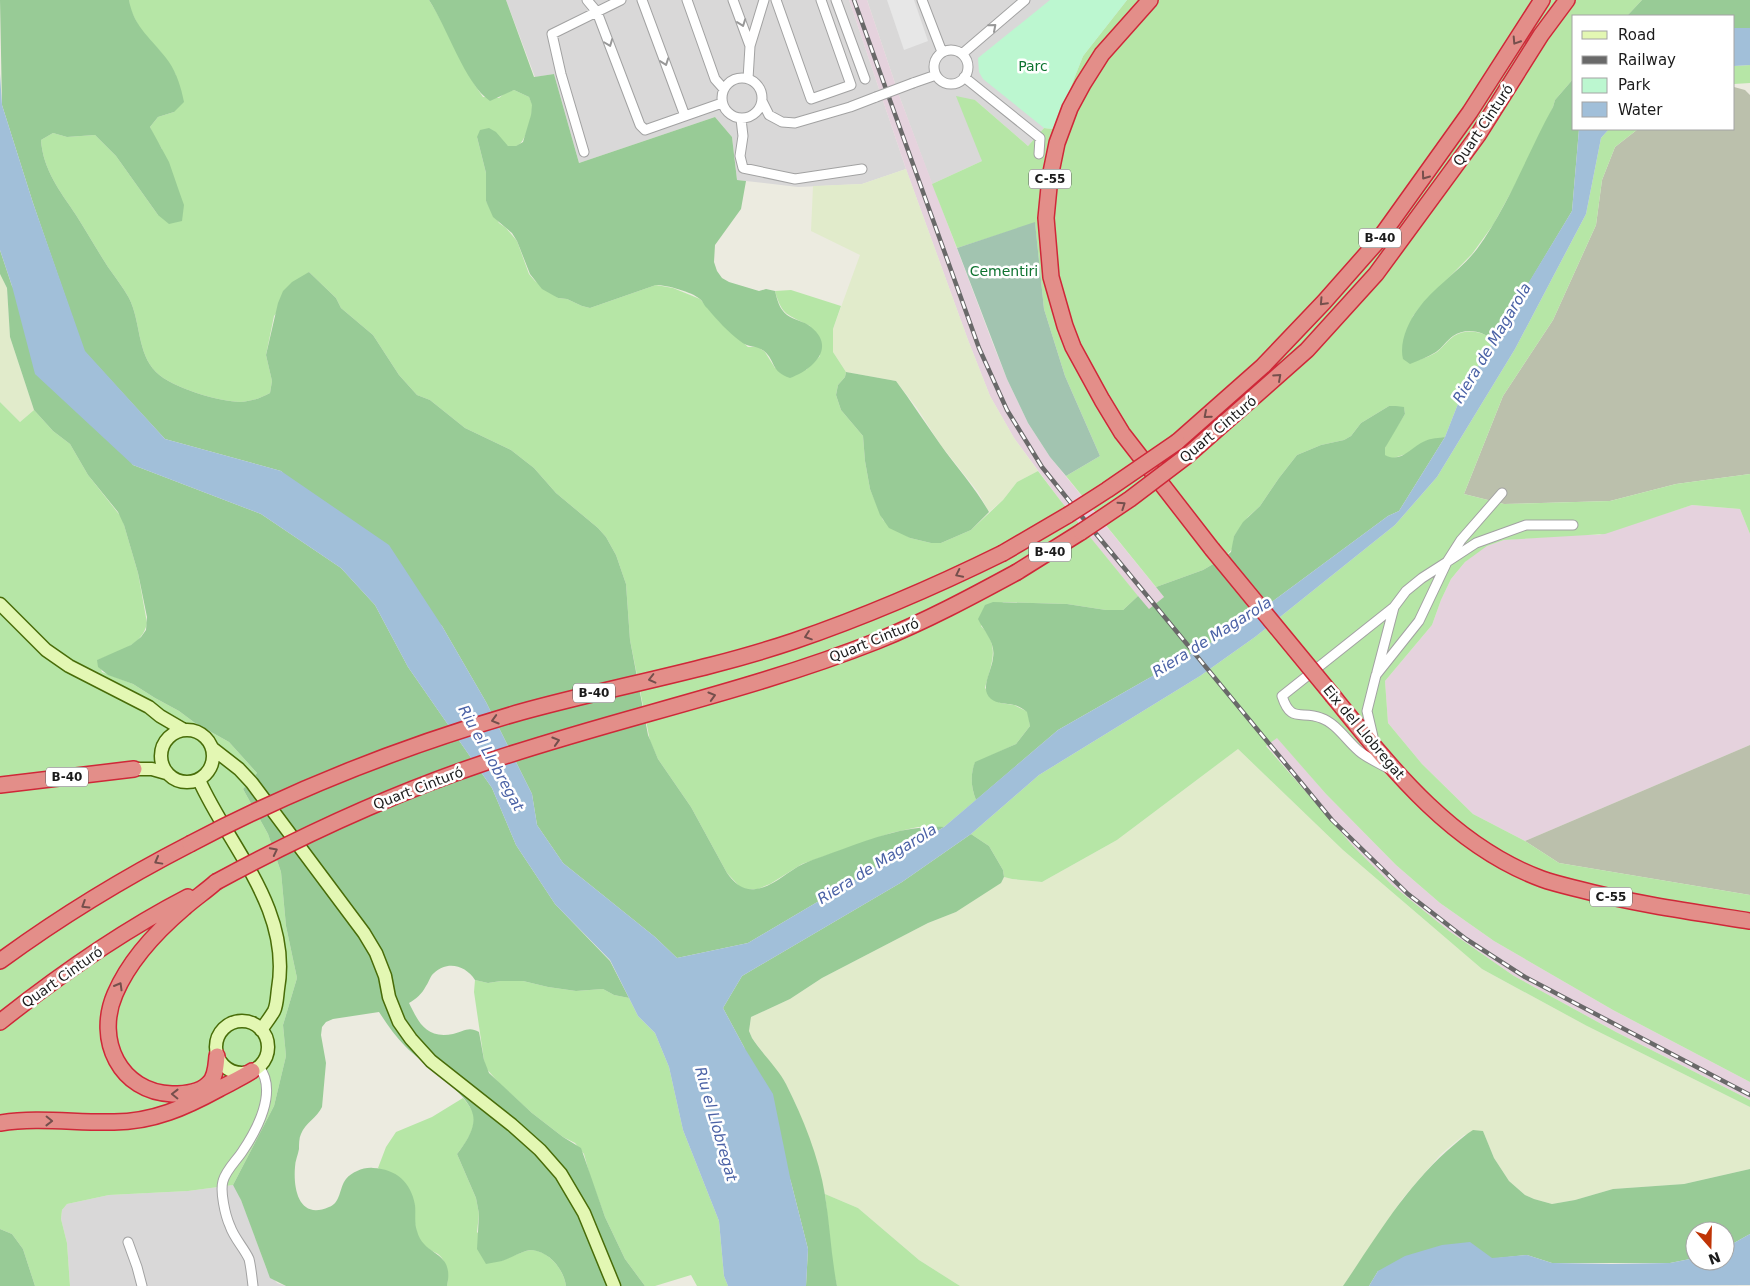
<svg xmlns="http://www.w3.org/2000/svg" width="1750" height="1286" font-family="'DejaVu Sans',sans-serif">
	<style>
		.residential { fill: #d9d8d8 }
		.industrial { fill: #e5d2dd }
		.construction { fill: #bbc0ac }
		.farmland { fill: #e1ebcb }
		.grass { fill: #b6e6a6 }
		.forest { fill: #98cb96 }
		.cemetery { fill: #a2c4b0 }
		.park { fill: #bcf7d0 }
		.parking { fill: #e7e7e7 }
		.water { fill: #a1bfd9 }
		.lines { fill: none; stroke-linecap: round; stroke-linejoin: round }
		.street-casing { stroke: #a2a2a2; stroke-width: 11 }
		.secondary-casing { stroke: #486c08; stroke-width: 15 }
		.highway-casing { stroke: #cf2838; stroke-width: 18 }
		.street { stroke: #fff; stroke-width: 9 }
		.secondary { stroke: #e3f7b3; stroke-width: 12 }
		.highway { stroke: #e38e89; stroke-width: 15 }
		.rail-casing { stroke: #696969; stroke-width: 4.5 }
		.rail { stroke: #fff; stroke-width: 2.5; stroke-dasharray: 8; stroke-linecap: butt }
		.street-bridge-casing { stroke: #a2a2a2; stroke-width: 11; stroke-linecap: butt }
		.highway-bridge-casing { stroke: #cf2838; stroke-width: 18; stroke-linecap: butt }
		.street-bridge { stroke: #fff; stroke-width: 9 }
		.highway-bridge { stroke: #e38e89; stroke-width: 15 }
		.oneway { stroke: #989898 }
		.oneway2 { stroke: #754f4c }
		.labels { text-anchor: middle; dominant-baseline: central; stroke-width: 5; stroke-linejoin: round; paint-order: stroke }
		.shield { fill: #fff; stroke: #5f5f5f; stroke-width: 1 }
		.shield-label { font-size: 12px; font-weight: bold; fill: #1b1b1b }
		.park-label { font-size: 14px; fill: #0e7330; stroke: #fff }
		.street-label { font-size: 14px; fill: #1b1b1b; stroke: #fff }
		.water-label { font-size: 15px; font-style: italic; fill: #4b62a6; stroke: #fff }
	</style>
	<rect width="100%" height="100%" fill="#ecebe0"/>
	<path class="residential" d="M506,0H849L906,169L862,184L798,187L737,180L732,137L715,117L579,163L554,74L535,77Z
		M867,0H1127L1083,56L1054,129L1044,128L1028,146L975,100L982,161L932,184L900,98Z
		M233,1185L238,1192L247,1215L267,1270L277,1283L286,1286H70L67,1243L61,1219L62,1210L67,1204L109,1195L188,1191Z"/>
	<path class="industrial" d="M849,0H867L900,98L993,344L1007,379L1028,423L1050,457L1164,597L1149,610L1060,500L1014,438L990,396L968,340L906,169Z
		M1692,505L1740,509L1750,534V745L1525,841L1473,814L1422,764L1388,723L1385,681L1432,625L1441,600L1451,579L1465,562L1477,552L1487,546L1504,540L1571,535H1599Z
		M1277,737L1326,794L1396,865L1440,903L1494,941L1613,1010L1750,1082V1100L1616,1032L1514,976L1449,931L1392,885L1352,845L1266,745Z"/>
	<path class="construction" d="M1734,87L1745,90L1750,95V474L1676,484L1610,501L1504,504L1464,494L1503,396L1553,320L1596,225L1602,180L1615,147L1638,129H1734Z
		M1750,745V895L1559,863L1525,841Z"/>
	<path class="farmland" d="M906,169L968,340L990,396L1014,438L1038,471L1017,482L1003,500L989,512L978,492L940,444L917,408L896,381L846,372L833,352V329L860,255L811,231L813,186L862,184Z
		M0,274L7,288L10,337L34,410L20,422L0,402Z
		M1238,749L1343,850L1482,969L1587,1026L1750,1107V1169L1684,1184L1613,1189L1575,1200L1552,1204L1534,1199L1525,1195L1509,1181L1494,1158L1483,1131L1464,1135L1441,1154L1403,1198L1343,1286H960L919,1260L858,1208L825,1194L814,1154L797,1107L785,1082L752,1038L749,1031L751,1017L790,999L822,978L928,923L956,912L1000,883L1004,877L1012,879L1042,882L1117,840Z"/>
	<path class="grass" d="M129,0H429C449,31 461,67 483,97L499,98L505,93L514,90L529,97C530,99 531,102 532,104C533,114 526,144 516,146C508,148 486,140 477,137L486,173V201L499,223L506,228L517,241L529,274L535,281L558,298L567,299L582,306L590,308L656,285L673,288L700,299L719,321L748,347H758L765,352L775,368L806,370L820,356L810,326C787,314 782,316 775,291L791,290L841,306L833,329V352L846,372L845,377L838,385L836,395L841,410L863,436L865,461L870,489L883,520L910,538L931,543H941L971,530L1003,500L1017,482L1038,471L1060,500L1138,596L1123,610H1106L1067,604L1003,602L981,626C1001,646 991,664 985,688L1000,703L1014,705L1028,712L1030,726L1016,744L975,763C970,775 971,787 976,800L944,827H918L891,833L802,864L770,884L758,889H746L740,887L727,873L691,807L658,759L650,741L630,640L626,584L616,555L606,537L598,528L556,493L534,468L511,450L465,428L430,400L417,395L399,375L373,335L341,308L336,298L309,272L274,316L266,355L272,381L270,393C261,398 252,401 241,402C220,402 172,388 156,372C137,353 141,322 129,298C123,287 115,277 108,267C97,250 87,232 76,215C60,191 43,170 41,140L53,133L67,137L95,135L116,156L158,215L162,149L155,138L150,127L158,117L174,112L176,75L160,51L141,31L130,9Z
		M1127,0H1642L1627,16H1574V78L1555,100L1553,107L1527,163L1493,225L1472,254L1419,308L1413,316L1403,343L1419,360C1425,358 1432,355 1437,352C1443,347 1448,340 1454,336C1467,328 1484,331 1494,341L1463,391L1445,437L1426,441L1406,454L1391,459L1384,455L1385,448L1388,441L1405,414L1404,408L1389,406L1361,423L1351,436L1344,440L1321,445L1297,455L1279,478L1260,506L1248,517L1234,536L1233,548L1225,557L1203,570L1156,587L1066,476L1100,456L1065,376L1044,309L1035,223L957,248L932,184L982,161L956,96L975,100L1028,146L1044,128L1054,129L1083,56Z
		M1750,65V83L1734,84V66Z
		M1609,129H1638L1615,147L1602,180L1596,225L1553,320L1503,396L1464,494L1504,504L1610,501L1676,484L1750,474V534L1740,509L1692,505L1605,534L1504,540L1487,546L1465,562L1451,579L1441,600L1432,625L1385,681L1388,723L1422,764L1473,814L1525,841L1559,863L1750,895V1082L1613,1010L1494,941L1440,903L1396,865L1326,794L1277,738L1266,746L1352,845L1392,885L1449,931L1514,976L1616,1032L1750,1100V1107L1587,1026L1482,969L1343,850L1238,749L1117,840L1042,882L1012,879L1004,877L1003,870L989,846L971,834L1039,775L1200,676L1255,637L1395,525L1437,477L1515,349L1586,214L1601,138Z
		M0,402L20,422L34,410L53,431L70,444L88,475L122,518L138,573L147,623C143,646 116,652 98,660L102,672L133,684L155,698L179,711L195,723L229,742L257,773L243,789L268,834L281,872L286,926L297,978L283,1025L286,1056L274,1106L233,1185L188,1191L109,1195L67,1204L62,1210L61,1219L67,1243L70,1286H35L23,1249L12,1234L0,1229Z
		M475,980L488,983L501,981H523L548,987L576,991L603,989L614,995L629,998L638,1016L655,1033L669,1067L683,1130L719,1221L724,1276L728,1286H697L691,1275L655,1286H645L625,1259L605,1217L590,1176L584,1154L575,1143L563,1137L532,1113L499,1083L485,1067L474,992Z
		M463,1098C467,1103 473,1110 474,1116C475,1130 465,1144 457,1154L476,1198L479,1214L477,1232L501,1261C508,1258 525,1250 532,1250C549,1251 564,1270 566,1286H447C449,1276 447,1261 438,1254C432,1251 426,1248 422,1243C414,1233 414,1217 415,1205L378,1168L386,1147L396,1132L432,1117Z
		M825,1194L858,1208L919,1260L960,1286H837L833,1269Z"/>
	<path class="forest" d="M0,0H129C134,29 153,39 169,62C177,74 181,87 184,102L174,112L158,117L150,127L169,162L179,191L184,205L182,221L169,224L158,215L116,156L95,135L67,137L53,133L41,140C43,170 60,191 76,215C87,232 97,250 108,267C115,277 123,287 129,298C141,322 137,353 156,372C172,388 220,402 241,402C252,401 261,398 270,393L272,381L266,355L278,303L283,291L292,282L309,272L336,298L341,308L373,335L399,375L417,395L430,400L465,428L511,450L534,468L556,493L598,528L606,537L616,555L626,584L630,640L648,735L658,759L691,807L727,873C734,883 743,891 756,889C773,887 788,871 803,864C816,858 830,854 843,849C876,837 909,825 944,827L748,943L677,958L655,937L563,863L537,825L532,794L486,702L442,626L281,471L165,439L84,351L33,203L2,105Z
		M429,0H506L534,77L554,74L579,163L715,117L732,137L737,180L746,181L741,209L715,245L714,262L717,271L722,278L729,282L759,291L766,289L775,291C777,299 779,309 787,315C794,320 804,321 811,327C837,348 812,370 790,378C770,371 776,361 764,351C757,345 748,348 740,341C728,332 717,320 707,308C704,306 703,301 700,299C692,292 667,285 656,285L590,308L582,306L567,299L558,298L542,289L530,274L517,241L512,233L493,217L486,201V173L477,137L480,130L489,128L496,132L508,146H516L523,142L531,115L532,105L529,97L514,90L490,101C465,84 447,27 429,0Z
		M1642,0H1750V28H1734V16H1627Z
		M1574,78V129H1579L1572,211L1494,341C1484,331 1466,327 1453,336C1447,340 1442,348 1436,352C1428,357 1419,360 1410,364L1403,359C1399,343 1408,322 1418,309C1434,287 1460,271 1477,249C1509,205 1527,154 1553,107L1555,100Z
		M0,250L12,286L133,465L261,514L341,568L375,605L408,667L492,788L516,845L555,904L610,961L629,998L614,995L603,989L576,991L548,987L523,981H501L488,983L475,980C466,966 448,960 434,973C430,976 429,982 426,986C422,994 416,999 409,1003C419,1023 426,1039 453,1034C464,1031 469,1026 479,1032L484,1060L489,1073L532,1113L563,1137L581,1148L605,1217L625,1259L645,1286H566C564,1270 550,1252 532,1250C524,1250 511,1258 502,1261C497,1262 491,1263 486,1264L477,1249L479,1214L476,1198L457,1154C465,1144 476,1128 473,1115C470,1094 420,1062 405,1046C395,1036 387,1024 379,1012L333,1019L326,1022L322,1027L321,1035L326,1063L322,1107C317,1118 305,1123 301,1134C299,1138 299,1144 299,1149C298,1155 295,1161 295,1167C293,1191 300,1220 329,1207C341,1203 339,1188 346,1179C352,1172 364,1167 373,1168C396,1169 411,1182 415,1205C416,1213 414,1223 417,1231C424,1258 455,1249 447,1286H286L270,1278L241,1200L233,1185L274,1106L286,1056L283,1025L297,978L286,926L281,872L268,834L243,789L257,773L229,742L195,723L179,711L155,698L133,684L108,675L98,667L97,660L131,645L141,637L146,630L147,617L138,573L124,525L118,512L88,475L70,444L53,431L34,410L10,337L7,288L0,274Z
		M846,372L896,381C911,401 925,423 940,444C956,467 975,487 989,512L971,530L941,543H931L910,538L889,528L880,515L870,489L865,461L863,436L841,410L836,395L838,385L845,377Z
		M1389,406H1396L1404,407L1405,414L1385,448V455C1401,464 1411,447 1425,441C1431,438 1439,438 1445,437L1399,511L1388,516L1235,629L1058,730L976,800C971,787 970,775 975,762L1016,744L1030,726L1027,712C1023,709 1019,706 1014,705C1006,703 997,704 991,699C979,689 992,671 993,658C996,642 984,632 978,619L985,605L993,602L1067,604L1106,610H1123L1138,596L1149,609L1164,597L1156,587L1203,570L1225,557L1231,552L1234,536L1243,522L1260,506L1279,478L1297,455L1321,445L1344,440L1351,436L1361,423Z
		M971,834L989,846L1003,870L1004,877L1001,883L956,912L928,923L822,978L790,999L751,1017L749,1031L752,1038C761,1052 779,1070 786,1084C803,1118 819,1157 825,1195C830,1225 831,1256 837,1286H806L808,1249L791,1182L744,1047L723,1008L742,976L902,882Z
		M1473,1130L1483,1131L1494,1158L1509,1181L1525,1195L1534,1199L1552,1204L1575,1200L1613,1189L1684,1184L1750,1169V1234L1725,1248V1231H1695V1258L1670,1263H1552L1527,1255L1378,1271L1369,1286H1343C1377,1236 1408,1183 1455,1144C1461,1139 1466,1134 1473,1130Z
		M0,1229L12,1234L23,1249L35,1286H0Z"/>
	<path class="cemetery" d="M1035,222L1044,309L1065,376L1100,456L1066,476L1050,457L1028,423L1007,379L957,248Z"/>
	<path class="park" d="M1050,0H1127L1083,56L1054,129L1044,128L983,79L979,72L978,58Z"/>
	<path class="parking" d="M887,0H914L928,41L904,50Z"/>
	<path class="water" d="M1734,28H1750V65L1734,66Z
		M0,74L2,105L33,203L85,351L165,439L281,471L389,545L442,626L486,702L532,794L537,825L563,863L655,937L677,958L748,943L944,827L1058,730L1235,629L1388,516L1399,511L1445,437L1463,391L1572,211L1579,129H1609L1601,138L1586,214L1515,349L1437,477L1395,525L1255,637L1200,676L1039,775L971,834L902,882L742,976L723,1008L744,1047L773,1094L791,1182L808,1249L806,1286H728L724,1276L719,1221L683,1130L669,1067L655,1033L638,1016L610,960L555,904L516,845L492,788L408,667L375,605L341,568L261,514L133,465L35,374L12,286L0,250Z
		M1750,1234V1285L1369,1286L1378,1271L1405,1256L1442,1245L1470,1242L1492,1258L1527,1255L1552,1263L1612,1264L1670,1263L1695,1258V1261H1725V1248Z"/>
	<g class="lines">
		<g class="street-casing">
			<path id="street" d="M587,0L597,12L640,125L645,130L722,103
				M642,0L685,116
				M687,0L715,79L723,88
				M733,0L750,46
				M776,0L811,99L851,85L821,0
				M836,0L865,79
				M922,0L942,52
				M934 67a17 17 0 1 1 34 0a17 17 0 1 1-34 0Z
				M962,54L1025,0
				M964,77L1040,138L1039,154
				M722 98a20 20 0 1 1 40 0a20 20 0 1 1-40 0Z
				M748,79L750,46L764,0
				M913,83L936,75
				M762,101L769,115L782,122L795,123L850,107L876,97
				M741,119L743,136L740,156L743,168L795,179L862,169
				M584,152L561,74L552,34L621,0
				M1377,672L1394,607
				M1374,741L1367,711L1376,675L1419,621L1447,562L1476,543L1526,525H1573
				M1389,769C1379,763 1367,758 1359,751C1347,741 1336,723 1321,718C1301,710 1291,724 1282,696L1394,607L1406,591L1422,578L1447,562L1461,540L1502,493
				M128,1242L137,1267L142,1286
				M253,1286C252,1278 251,1267 249,1259C244,1248 234,1238 230,1226C225,1215 220,1191 223,1181C226,1170 236,1161 242,1152C257,1130 278,1091 259,1067"/>
		</g>
		<g class="secondary-casing">
			<path id="secondary" d="M0,604L46,650L69,666L149,707L160,716L184,730
				M161 756a26 26 0 1 1 52 0a26 26 0 1 1-52 0Z
				M212,748L239,769L252,783L364,933L376,953L385,976L389,997L399,1022L411,1039L431,1061L512,1125L540,1150L561,1174L584,1213L614,1286
				M134,769H152L166,773
				M199,780C229,847 292,909 278,989C277,996 277,1005 274,1011C270,1018 265,1024 261,1030
				M216 1047a26 26 0 1 1 52 0a26 26 0 1 1-52 0Z"/>
		</g>
		<g class="highway-casing">
			<path id="highway" d="M1150,0L1102,54L1083,84L1070,108L1057,143L1050,177L1046,218L1051,277L1065,326L1073,347L1102,400L1122,433L1212,549
				M1177,442L1263,366L1324,302L1377,242L1470,112L1542,0
				M1188,455L1307,350L1376,274L1478,135L1541,35L1567,0
				M1003,553L1068,515
				M1017,572L1081,532
				M1333,696C1391,768 1452,846 1542,879C1553,883 1566,886 1578,889C1635,904 1693,912 1750,921
				M0,785L134,769
				M216,882C206,891 194,899 184,908C157,931 129,961 115,994C95,1040 120,1092 172,1094C185,1094 199,1093 208,1084C216,1078 216,1065 217,1056
				M0,961C60,917 124,878 190,844
				M0,1022C58,976 122,931 188,897
				M0,1123C38,1117 76,1123 114,1122C153,1122 186,1107 219,1089C230,1083 241,1078 252,1071"/>
		</g>
		<use href="#street" class="street"/>
		<use href="#secondary" class="secondary"/>
		<use href="#highway" class="highway"/>
		<g class="rail-casing">
			<path id="rail" d="M854,0L979,348L1007,410L1042,467L1083,518L1332,820L1408,894L1466,939L1525,977L1750,1095"/>
		</g>
		<use href="#rail" class="rail"/>
		<g class="street-bridge-casing">
			<path id="street-bridge" d="M876,97L913,83"/>
		</g>
		<g class="highway-bridge-casing">
			<path id="highway-bridge" d="M1068,515L1107,490L1177,442
				M1081,532L1130,499L1188,455
				M1212,549L1333,696
				M190,844C296,788 406,745 521,712C611,687 705,671 794,641C867,616 934,587 1003,553
				M216,882C301,836 389,795 481,764C612,719 748,692 877,641C926,621 971,597 1017,572"/>
		</g>
		<use href="#street-bridge" class="street-bridge"/>
		<use href="#highway-bridge" class="highway-bridge"/>
	</g>
	<defs><path id="oneway-chevron" d="M-2-3.5L2.5 0L-2 3.5" fill="none" stroke-width="1.6" stroke-linecap="round" stroke-linejoin="round" transform="scale(1.25)"/></defs>
	<g class="oneway">
		<use href="#oneway-chevron" transform="translate(742 23) rotate(70)"/>
		<use href="#oneway-chevron" transform="translate(993 27) rotate(-41)"/>
		<use href="#oneway-chevron" transform="translate(609 43) rotate(69)"/>
		<use href="#oneway-chevron" transform="translate(665 62) rotate(70)"/>
	</g>
	<g class="oneway2">
		<use href="#oneway-chevron" transform="translate(1516 41) rotate(123)"/>
		<use href="#oneway-chevron" transform="translate(1425 176) rotate(126)"/>
		<use href="#oneway-chevron" transform="translate(1323 302) rotate(133)"/>
		<use href="#oneway-chevron" transform="translate(1278 377) rotate(-42)"/>
		<use href="#oneway-chevron" transform="translate(1207 415) rotate(139)"/>
		<use href="#oneway-chevron" transform="translate(1122 505) rotate(-34)"/>
		<use href="#oneway-chevron" transform="translate(959 574) rotate(154)"/>
		<use href="#oneway-chevron" transform="translate(808 636) rotate(161)"/>
		<use href="#oneway-chevron" transform="translate(652 679) rotate(166)"/>
		<use href="#oneway-chevron" transform="translate(712 696) rotate(-16)"/>
		<use href="#oneway-chevron" transform="translate(495 720) rotate(164)"/>
		<use href="#oneway-chevron" transform="translate(556 741) rotate(-17)"/>
		<use href="#oneway-chevron" transform="translate(274 851) rotate(-27)"/>
		<use href="#oneway-chevron" transform="translate(158 861) rotate(151)"/>
		<use href="#oneway-chevron" transform="translate(85 905) rotate(148)"/>
		<use href="#oneway-chevron" transform="translate(119 986) rotate(-60)"/>
		<use href="#oneway-chevron" transform="translate(175 1094) rotate(-179)"/>
		<use href="#oneway-chevron" transform="translate(49 1121) rotate(1)"/>
	</g>
	<g class="labels">
		<g class="shield">
			<rect x="1029" y="169.5" width="42" height="19" rx="4"/>
			<rect x="1359" y="228.5" width="42" height="19" rx="4"/>
			<rect x="1029" y="542.5" width="42" height="19" rx="4"/>
			<rect x="573" y="683.5" width="42" height="19" rx="4"/>
			<rect x="46" y="767.5" width="42" height="19" rx="4"/>
			<rect x="1590" y="887.5" width="42" height="19" rx="4"/>
		</g>
		<g class="shield-label">
			<text x="1050" y="179">C-55</text>
			<text x="1380" y="238">B-40</text>
			<text x="1050" y="552">B-40</text>
			<text x="594" y="693">B-40</text>
			<text x="67" y="777">B-40</text>
			<text x="1611" y="897">C-55</text>
		</g>
		<g class="park-label">
			<text x="1033" y="66">Parc</text>
			<text x="1004" y="271">Cementiri</text>
		</g>
		<g class="street-label">
			<text transform="translate(1483 125) rotate(-56)">Quart Cinturó</text>
			<text transform="translate(1218 429) rotate(-40)">Quart Cinturó</text>
			<text transform="translate(874 640) rotate(-22)">Quart Cinturó</text>
			<text transform="translate(1364 732) rotate(50)">Eix del Llobregat</text>
			<text transform="translate(418 788) rotate(-21)">Quart Cinturó</text>
			<text transform="translate(62 977) rotate(-35)">Quart Cinturó</text>
		</g>
		<g class="water-label">
			<text transform="translate(1492 343) rotate(-59)">Riera de Magarola</text>
			<text transform="translate(1212 637) rotate(-32)">Riera de Magarola</text>
			<text transform="translate(491 758) rotate(61)">Riu el Llobregat</text>
			<text transform="translate(877 864) rotate(-32)">Riera de Magarola</text>
			<text transform="translate(716 1124) rotate(74)">Riu el Llobregat</text>
		</g>
	</g>
	<rect x="1572" y="15" width="162" height="115" fill="#ffffff" stroke="#a4a4a4"/>
	<rect x="1582" y="31" width="25" height="8" fill="#e3f7b3" stroke="#a4a4a4"/>
	<text x="1618" y="40" font-size="15" fill="#1b1b1b">Road</text>
	<rect x="1582" y="56" width="25" height="8" fill="#696969" stroke="#a4a4a4"/>
	<text x="1618" y="65" font-size="15" fill="#1b1b1b">Railway</text>
	<rect x="1582" y="78" width="25" height="15" fill="#bcf7d0" stroke="#a4a4a4"/>
	<text x="1618" y="90" font-size="15" fill="#1b1b1b">Park</text>
	<rect x="1582" y="102" width="25" height="15" fill="#a1bfd9" stroke="#a4a4a4"/>
	<text x="1618" y="115" font-size="15" fill="#1b1b1b">Water</text>
	<g transform="translate(1710 1246) rotate(160)"><circle r="24" fill="#ffffff" stroke="#a4a4a4"/>
	<path d="M0-4L9 19L0 12L-9 19Z" fill="#bf3406"/>
	<text y="-8" font-size="14" font-weight="bold" text-anchor="middle" fill="#1b1b1b">N</text>
	</g>
</svg>
